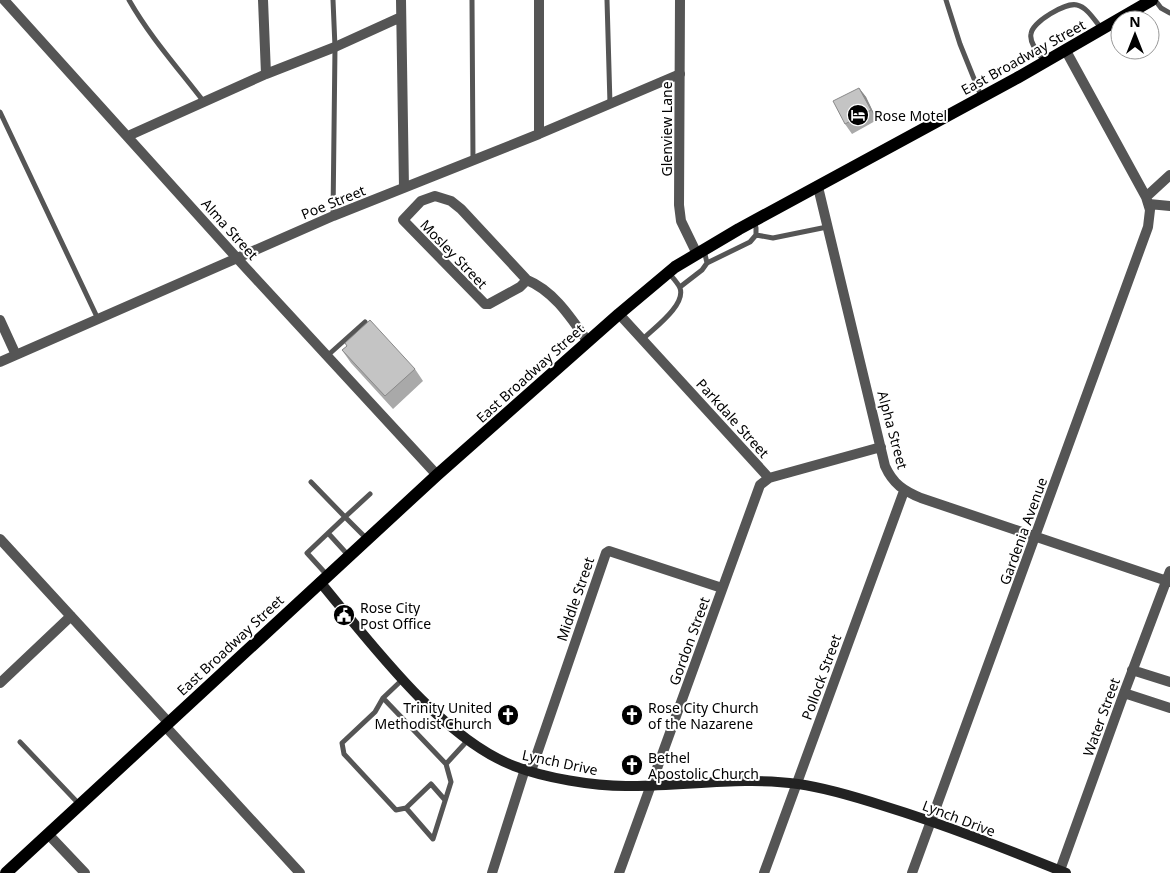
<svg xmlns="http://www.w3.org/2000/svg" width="1170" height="873" font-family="'Noto Sans',sans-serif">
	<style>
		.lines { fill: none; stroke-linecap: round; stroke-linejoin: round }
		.service { stroke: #555; stroke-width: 5 }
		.minor { stroke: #555; stroke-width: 10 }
		.tertiary { stroke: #555; stroke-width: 10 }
		.secondary { stroke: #222; stroke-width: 10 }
		.primary { stroke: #000; stroke-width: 12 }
		.wall { fill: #a9a9a9 }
		.shaded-wall { fill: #898989 }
		.building { fill: #c4c4c4; stroke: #898989 }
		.labels { text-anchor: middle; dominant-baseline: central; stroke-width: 4; stroke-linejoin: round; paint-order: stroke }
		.street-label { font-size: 14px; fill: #000; stroke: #fff }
		.poi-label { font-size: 14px; fill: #000; stroke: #fff; text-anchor: start }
	</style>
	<rect width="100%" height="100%" fill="#fff"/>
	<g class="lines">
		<path class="service" d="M129,0C150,37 178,68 204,102
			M333,0L335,47L333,216
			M472,0L473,161
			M607,0L610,104
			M946,0L960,44L981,96
			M1155,0L1161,8L1170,13
			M1044,61C1039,54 1029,43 1031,34C1032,22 1066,2 1077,5C1087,7 1095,21 1102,29
			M0,112L98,319
			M756,235L773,238L827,227
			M707,263L750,242L756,235V228L754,221
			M680,287L702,270L707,263L704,250
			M643,339C654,328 686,305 680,288C678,283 672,277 668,272
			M327,356L365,322
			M311,482L345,517L370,494
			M328,533L348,555
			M327,575L307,553L345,517L367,539
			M403,679L383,698L375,712L342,743L344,754L396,810L406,808
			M383,698L446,764L451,782L433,839L406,808L431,784L445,800
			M20,742L79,804
			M446,764L468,740"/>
		<path class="minor" d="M4,0L245,267L437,475
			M263,0L266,74
			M401,0L404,188
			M539,134V0
			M128,136L266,74L335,47L401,17
			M818,187L885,466C893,484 904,491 921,498L1170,582
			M435,196L451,201L461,209L527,280L520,287L489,304H485L403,220L421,201Z
			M1146,197L1170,175
			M1149,204L1170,206
			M527,280C554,291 571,318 588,342
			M619,314L769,478L881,447
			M0,320L16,355
			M0,362L333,216L539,134L680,74
			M0,539L169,723
			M1132,670L1170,682
			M0,683L71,616
			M1124,693L1170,708
			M165,726L300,873
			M531,771L606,553L609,551L722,588
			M48,834L85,873
			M492,873L525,769
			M619,873L760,485L769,478
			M764,873L904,491
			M912,873L1148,227L1150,210L1146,197L1066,51
			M1059,873L1124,693L1170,571"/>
		<path class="tertiary" d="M680,0L679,205L681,221L697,254"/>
		<path class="secondary" d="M320,582C370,642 441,738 514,766C545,778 593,786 626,786C683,787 741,776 798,784C827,788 856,797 884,806C946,825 1006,849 1066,873"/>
		<path class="primary" d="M6,873L437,475L619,314L675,267L739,229L1017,78L1152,0"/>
	</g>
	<path class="wall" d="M859,88L866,97L877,120L852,134L845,124Z
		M345,343L415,369L423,381L393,409L351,363L342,350L347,346Z"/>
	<path class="shaded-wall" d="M859,88L866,97L877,120L871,110Z"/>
	<path class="building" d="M859,88L871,110L845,124L833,101Z
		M370,320L415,369L385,396L342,350L347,346L345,343Z"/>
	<defs>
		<g id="hotel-disc" transform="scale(1.125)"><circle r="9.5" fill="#000" stroke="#fff"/><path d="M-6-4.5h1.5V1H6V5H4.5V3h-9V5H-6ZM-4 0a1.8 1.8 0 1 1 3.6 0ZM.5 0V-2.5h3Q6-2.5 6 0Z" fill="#fff"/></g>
		<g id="civic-disc" transform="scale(1.125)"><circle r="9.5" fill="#000" stroke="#fff"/><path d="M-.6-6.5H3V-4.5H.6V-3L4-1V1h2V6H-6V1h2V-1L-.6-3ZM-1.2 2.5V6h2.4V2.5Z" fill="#fff"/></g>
		<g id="church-disc" transform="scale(1.125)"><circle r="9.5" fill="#000" stroke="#fff"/><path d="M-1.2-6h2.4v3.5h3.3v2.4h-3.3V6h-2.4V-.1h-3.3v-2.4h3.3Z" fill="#fff"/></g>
	</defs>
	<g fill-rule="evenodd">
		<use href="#hotel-disc" x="858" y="115"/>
		<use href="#civic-disc" x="344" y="615"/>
		<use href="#church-disc" x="508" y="715"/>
		<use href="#church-disc" x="632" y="715"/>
		<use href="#church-disc" x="632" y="765"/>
	</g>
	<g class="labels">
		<g class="street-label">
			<text transform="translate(1023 57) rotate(-29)">East Broadway Street</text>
			<text transform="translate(666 129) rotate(-90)">Glenview Lane</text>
			<text transform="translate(333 202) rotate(-22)">Poe Street</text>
			<text transform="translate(230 229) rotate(48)">Alma Street</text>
			<text transform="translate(454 254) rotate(46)">Mosley Street</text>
			<text transform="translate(530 373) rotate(-42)">East Broadway Street</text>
			<text transform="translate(733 418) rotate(48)">Parkdale Street</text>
			<text transform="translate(893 430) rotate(75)">Alpha Street</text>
			<text transform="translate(1023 531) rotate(-70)">Gardenia Avenue</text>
			<text transform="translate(575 599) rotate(-71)">Middle Street</text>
			<text transform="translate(689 641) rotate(-70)">Gordon Street</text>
			<text transform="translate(230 645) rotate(-43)">East Broadway Street</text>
			<text transform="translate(821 677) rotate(-70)">Pollock Street</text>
			<text transform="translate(1101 717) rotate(-70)">Water Street</text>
			<text transform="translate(560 762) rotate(12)">Lynch Drive</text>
			<text transform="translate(959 818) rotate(21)">Lynch Drive</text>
		</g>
		<g class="poi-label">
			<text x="874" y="115">Rose Motel</text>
			<text x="360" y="607">Rose City<tspan x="360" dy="16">Post Office</tspan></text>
			<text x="492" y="707" text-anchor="end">Trinity United<tspan x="492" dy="16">Methodist Church</tspan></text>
			<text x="648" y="707">Rose City Church<tspan x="648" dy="16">of the Nazarene</tspan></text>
			<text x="648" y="757">Bethel<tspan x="648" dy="16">Apostolic Church</tspan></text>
		</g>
	</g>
	<g transform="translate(1135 35)"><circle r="24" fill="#ffffff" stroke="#999999"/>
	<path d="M0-4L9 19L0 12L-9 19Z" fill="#000000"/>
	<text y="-8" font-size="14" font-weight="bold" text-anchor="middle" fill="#000000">N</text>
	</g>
</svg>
